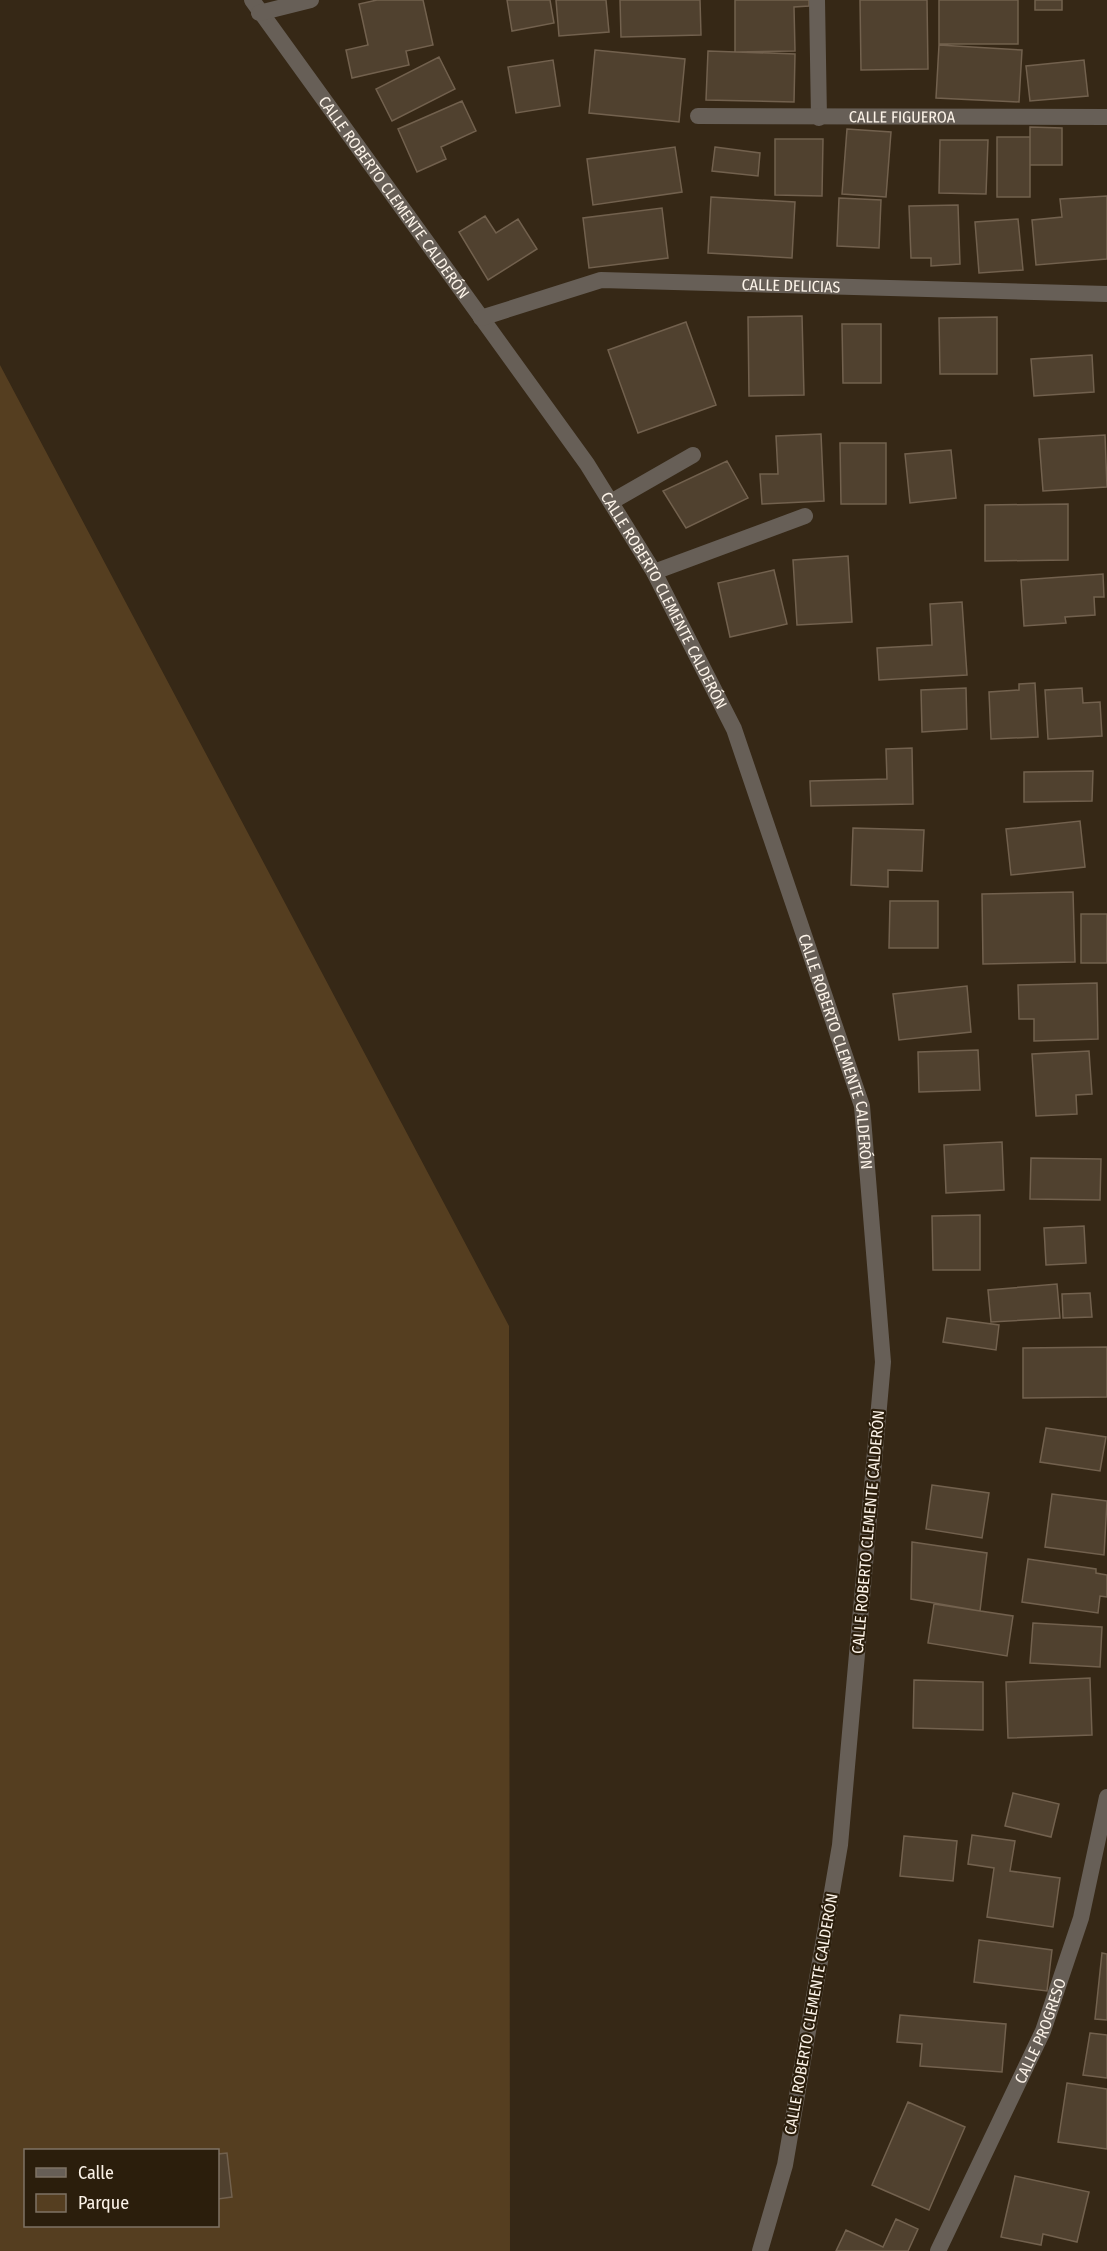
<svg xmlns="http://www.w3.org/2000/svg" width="1107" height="2251" font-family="'Fira Sans Condensed',sans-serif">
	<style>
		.green { fill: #553e20; fill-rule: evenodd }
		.building { fill: #50412f; stroke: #72614e; stroke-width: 1.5 }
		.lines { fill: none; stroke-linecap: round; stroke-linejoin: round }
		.service { stroke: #675f57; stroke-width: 16 }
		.minor { stroke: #675f57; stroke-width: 16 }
		.labels { text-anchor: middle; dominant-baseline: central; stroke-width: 4.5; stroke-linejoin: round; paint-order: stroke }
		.street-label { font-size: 16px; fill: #fcf3e8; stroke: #2b1e0c }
	</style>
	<rect width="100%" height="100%" fill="#362816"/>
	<path class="green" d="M0,365L509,1326L510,2251H0ZM26,2150H218V2226H26Z"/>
	<path class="building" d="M377,0H423L433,45L406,51L409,65L352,78L346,50L368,45L359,4Z
		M507,0H550L554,23L512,31Z
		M556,0H606L609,32L559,36Z
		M620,0H700L701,35L621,37Z
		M735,0H809V6L794,7L795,51L735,52Z
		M860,0H927L928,69L861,70Z
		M939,0H1018V44H939Z
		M1035,0H1062V10H1035Z
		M939,45L1022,50L1019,102L936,98Z
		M595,50L685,59L679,122L589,113Z
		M708,51L795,54L794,102L706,100Z
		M439,57L455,89L392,121L376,89Z
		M553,60L560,106L516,113L508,67Z
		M1084,60L1088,96L1030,101L1026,66Z
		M462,101L476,131L441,147L446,159L417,172L398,129Z
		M1030,127L1062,128V165H1030Z
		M847,129L891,132L886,197L842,194Z
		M997,137H1030V197H997Z
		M775,139H823L822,196L775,195Z
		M940,140H988L986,194L939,193Z
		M675,147L682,192L593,205L587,159Z
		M715,147L760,153L758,176L712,171Z
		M1107,196V259L1036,265L1032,220L1062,217L1060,199Z
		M711,197L795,202L792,258L708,253Z
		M839,198L881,200L879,248L837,246Z
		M958,205L960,264L931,266V258H911L909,206Z
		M662,208L668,258L589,268L583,218Z
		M485,216L496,233L518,219L537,249L488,280L459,232Z
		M1018,219L1023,270L979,273L975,222Z
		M802,316L804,395L749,396L748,317Z
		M997,317V374H940L939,318Z
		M686,322L716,405L638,433L608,350Z
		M842,324H881V383H843Z
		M1092,355L1094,392L1034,396L1031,359Z
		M821,434L824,501L762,504L760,474H778L776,436Z
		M1105,435L1107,487L1043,491L1039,439Z
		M840,443H886V504H841Z
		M951,450L956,498L910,503L905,454Z
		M727,461L748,498L686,528L663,491Z
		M1068,504V560L985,561V505Z
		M848,556L852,622L797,625L793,560Z
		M774,570L787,624L730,637L718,583Z
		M1103,574L1104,597H1094L1095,615L1065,617L1066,623L1024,626L1021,580Z
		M962,602L967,675L879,680L877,648L932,645L930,604Z
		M1035,683L1038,737L991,739L989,692L1019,690V684Z
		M966,688L967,729L922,732L921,690Z
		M1082,688L1083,703L1100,702L1102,736L1048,739L1045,690Z
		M912,748L913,804L811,806L810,781L887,779L886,749Z
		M1093,771L1092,801L1024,802V772Z
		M1080,821L1085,867L1011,875L1006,829Z
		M853,828L924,830L922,871L888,870V887L851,885Z
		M1073,892L1075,962L983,964L982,894Z
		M890,901H938V948H889Z
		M1081,914H1107V963H1081Z
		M1097,983L1098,1039L1034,1041V1019H1019L1018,985Z
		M967,986L971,1032L899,1040L893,994Z
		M978,1050L980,1090L919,1092L918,1052Z
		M1089,1051L1092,1094L1076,1095L1077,1114L1036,1116L1032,1054Z
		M1002,1142L1004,1190L946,1193L944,1145Z
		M1031,1158L1101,1159L1100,1200L1030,1199Z
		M980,1215V1270H933L932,1216Z
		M1084,1226L1086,1263L1046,1265L1044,1228Z
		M1057,1284L1060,1318L991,1322L988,1290Z
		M1090,1293L1092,1317L1063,1318L1062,1294Z
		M947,1318L999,1325L996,1350L943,1342Z
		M1107,1347V1397L1023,1398V1348Z
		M1046,1428L1106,1437L1100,1471L1040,1462Z
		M932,1485L989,1493L982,1538L926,1529Z
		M1052,1494L1107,1501L1104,1555L1045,1547Z
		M912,1542L987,1553L980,1611L911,1599Z
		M1028,1559L1096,1569V1573L1107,1575V1597L1100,1596L1098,1613L1022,1602Z
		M934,1604L1013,1616L1007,1656L928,1643Z
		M1033,1623L1102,1627L1100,1667L1030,1663Z
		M1090,1678L1092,1735L1008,1738L1006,1682Z
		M914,1680L983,1682V1730L913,1728Z
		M1013,1793L1059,1804L1051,1837L1005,1826Z
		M972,1835L1015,1841L1010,1871L1060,1878L1053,1927L987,1917L994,1868L968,1864Z
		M904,1836L957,1841L953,1881L900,1876Z
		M979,1940L1052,1950L1047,1991L974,1982Z
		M1102,1953L1107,1954V2020L1095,2019Z
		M900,2015L1006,2024L1002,2072L920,2066L922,2044L897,2042Z
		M1090,2033L1107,2035V2078L1083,2075Z
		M1067,2083L1107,2089V2149L1058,2142Z
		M908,2102L965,2127L929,2210L872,2185Z
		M227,2153L232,2197L218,2199V2154Z
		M1015,2176L1089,2192L1077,2242L1043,2234L1041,2245L1001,2237Z
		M896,2219L918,2229L908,2251H836L846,2230L883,2247Z"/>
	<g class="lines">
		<path class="service" d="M611,502L693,455
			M654,572L805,516"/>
		<g class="minor">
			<path id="s1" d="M252,0L587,464L654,572L734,729L862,1106L883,1362L840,1845L785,2165L760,2251"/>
			<path d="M817,0L819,118"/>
			<path d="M259,13L311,0"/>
			<path id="s2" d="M698,116L1107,117"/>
			<path id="s3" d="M481,318L601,280L1107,294"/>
			<path id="s4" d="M938,2251L1043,2031L1081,1918L1107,1797"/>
		</g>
	</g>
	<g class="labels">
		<g class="street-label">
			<text stroke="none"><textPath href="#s2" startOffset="204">CALLE FIGUEROA</textPath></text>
			<text stroke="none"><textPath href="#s1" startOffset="243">CALLE ROBERTO CLEMENTE CALDERÓN</textPath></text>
			<text stroke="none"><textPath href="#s3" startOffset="316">CALLE DELICIAS</textPath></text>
			<text stroke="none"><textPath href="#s1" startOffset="729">CALLE ROBERTO CLEMENTE CALDERÓN</textPath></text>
			<text stroke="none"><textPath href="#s1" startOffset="1215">CALLE ROBERTO CLEMENTE CALDERÓN</textPath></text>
			<text transform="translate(868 1532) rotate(-85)">CALLE ROBERTO CLEMENTE CALDERÓN</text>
			<text transform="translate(811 2014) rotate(-80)">CALLE ROBERTO CLEMENTE CALDERÓN</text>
			<text stroke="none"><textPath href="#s4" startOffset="243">CALLE PROGRESO</textPath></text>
		</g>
	</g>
	<rect x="24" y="2149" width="195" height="78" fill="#2b1e0c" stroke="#7f7364" stroke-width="1.5"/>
	<rect x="36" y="2168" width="30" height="9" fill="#675f57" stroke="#7f7364" stroke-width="1.5"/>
	<text x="78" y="2179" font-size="18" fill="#fcf3e8">Calle</text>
	<rect x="36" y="2194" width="30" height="18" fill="#553e20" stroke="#7f7364" stroke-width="1.5"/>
	<text x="78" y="2209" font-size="18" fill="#fcf3e8">Parque</text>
</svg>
